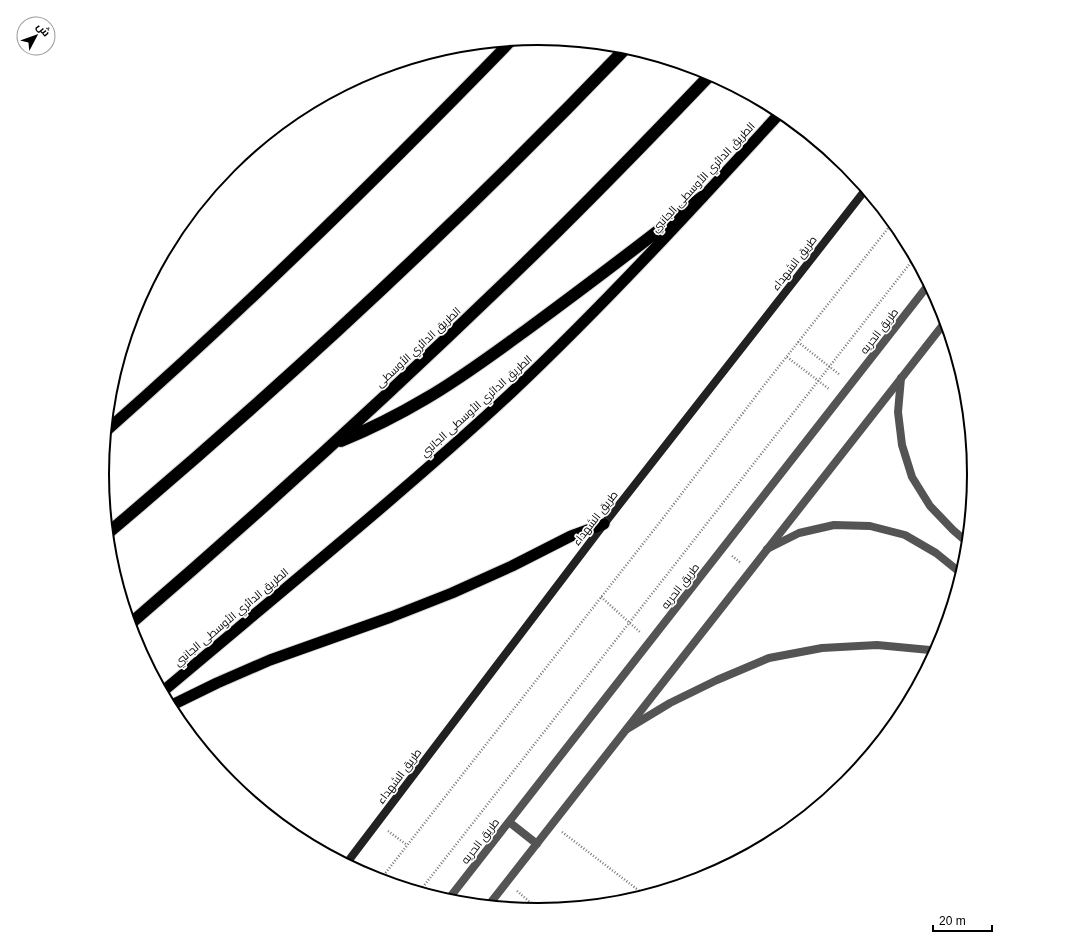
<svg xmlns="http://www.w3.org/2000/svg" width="1077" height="949" font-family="Helvetica,Cairo,sans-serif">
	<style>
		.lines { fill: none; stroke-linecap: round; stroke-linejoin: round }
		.trunk-casing { stroke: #dbdbdb; stroke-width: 13 }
		.motorway-casing { stroke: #dbdbdb; stroke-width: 14 }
		.path { stroke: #767676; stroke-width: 2.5; stroke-dasharray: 1 2; stroke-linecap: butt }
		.minor { stroke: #545454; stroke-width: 8 }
		.tertiary { stroke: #545454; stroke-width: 8 }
		.secondary { stroke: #212121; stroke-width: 8 }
		.trunk { stroke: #000; stroke-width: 11 }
		.motorway { stroke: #000; stroke-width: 12 }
		.labels { text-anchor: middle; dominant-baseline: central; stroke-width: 3.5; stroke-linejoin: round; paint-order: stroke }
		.street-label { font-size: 11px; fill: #000; stroke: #fff }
		.rim { fill: none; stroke: #000; stroke-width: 2 }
	</style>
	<rect width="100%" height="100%" fill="#fff"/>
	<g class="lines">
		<g class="trunk-casing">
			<path id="trunk" d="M106,431C247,307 381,175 511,41
				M162,692C218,645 273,599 329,552C391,500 453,447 512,392C606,303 694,207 781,112
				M170,706L217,683L270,660L391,617L452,593L512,566L571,536L604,524"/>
		</g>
		<g class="motorway-casing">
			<path id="motorway" d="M341,441C370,429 398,415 425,399C460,379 493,354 525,331C585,287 644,242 702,197
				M108,533C289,380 463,218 627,47
				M130,624C265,508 397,387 525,263C588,202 650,138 711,74"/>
		</g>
		<path class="path" d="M798,342L840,375
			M787,357L829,389
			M732,556L741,563
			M601,597L641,633
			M388,831L407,845
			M562,832L646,896
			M380,880L667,513L765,384L893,222
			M517,891L531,903L564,908
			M419,892L915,257
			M466,900L472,904
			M531,903L533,910
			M618,903L635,899"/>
		<path class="minor" d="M901,378L898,412L902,445L912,477L930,506L953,530L968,543
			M767,549L799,533L834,525L870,526L905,535L936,553L962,574
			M627,729L670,703L717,680L769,658L822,648L877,645L930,650L936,651"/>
		<path class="tertiary" d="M509,822L537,844
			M447,901L929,284
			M488,906L946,321"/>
		<path class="secondary" d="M346,864L604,524L866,189"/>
		<use href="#trunk" class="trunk"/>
		<use href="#motorway" class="motorway"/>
	</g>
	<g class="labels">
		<g class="street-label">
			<text transform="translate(703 177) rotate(-47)">الطريق الدائري الأوسطى الجانبي</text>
			<text transform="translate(794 263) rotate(-52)">طريق الشهداء</text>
			<text transform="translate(879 331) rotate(-52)">طريق الحريه</text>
			<text transform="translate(418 347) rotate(-43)">الطريق الدائري الأوسطى</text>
			<text transform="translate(476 406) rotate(-42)">الطريق الدائري الأوسطى الجانبي</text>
			<text transform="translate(595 518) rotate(-52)">طريق الشهداء</text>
			<text transform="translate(680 586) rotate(-52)">طريق الحريه</text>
			<text transform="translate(231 617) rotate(-40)">الطريق الدائري الأوسطى الجانبي</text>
			<text transform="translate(399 776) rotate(-53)">طريق الشهداء</text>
			<text transform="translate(480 841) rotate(-52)">طريق الحريه</text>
		</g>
	</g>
	<path d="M0 0H1077V949H0ZM109 474a429 429 0 1 1 858 0a429 429 0 1 1-858 0Z" fill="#fff" fill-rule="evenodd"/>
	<path class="rim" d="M109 474a429 429 0 1 1 858 0a429 429 0 1 1-858 0Z"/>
	<g transform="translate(36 36) rotate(49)"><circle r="19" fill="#ffffff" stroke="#999999"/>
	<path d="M0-3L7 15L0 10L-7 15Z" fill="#000000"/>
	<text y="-6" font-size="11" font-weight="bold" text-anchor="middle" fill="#000000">ش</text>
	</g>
	<path d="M933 925v6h59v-6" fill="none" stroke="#000000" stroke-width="2"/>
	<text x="939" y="925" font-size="12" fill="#000000" stroke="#ffffff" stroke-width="3" paint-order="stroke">20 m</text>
</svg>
